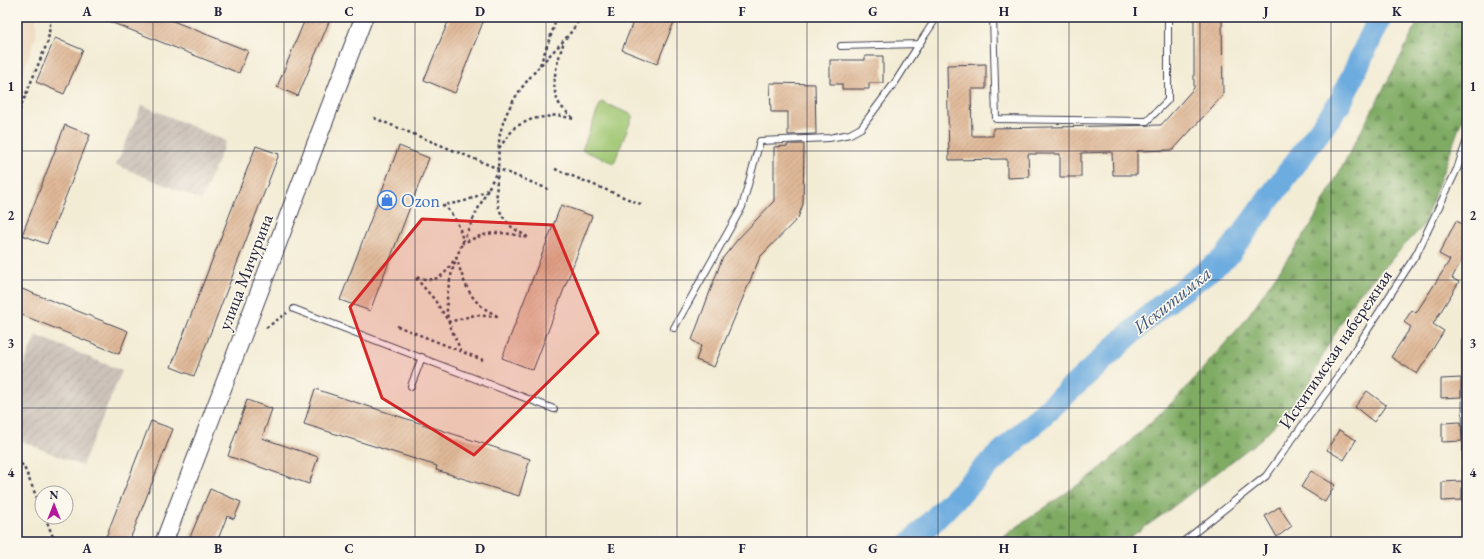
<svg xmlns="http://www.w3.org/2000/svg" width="1484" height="559" font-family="'EB Garamond',serif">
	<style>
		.built { fill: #edd7bb }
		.industrial { fill: url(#industrial-furrows) }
		.forest { fill: url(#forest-firs); stroke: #50664f }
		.pitch { fill: #9fc671; stroke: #607456 }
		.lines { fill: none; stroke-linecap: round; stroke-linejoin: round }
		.river { stroke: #6dacdf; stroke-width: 24 }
		.building { fill: url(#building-hatch) }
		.lane-casing { stroke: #414052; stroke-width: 8 }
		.secondary-casing { stroke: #414052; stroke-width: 19 }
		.path { stroke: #414052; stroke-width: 2.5; stroke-dasharray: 3 3; stroke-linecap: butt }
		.lane { stroke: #fff; stroke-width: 6 }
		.secondary { stroke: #fff; stroke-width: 17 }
		.marked { fill: #d62828; fill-opacity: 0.2; stroke: #d62828; stroke-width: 3; stroke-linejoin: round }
		.grid { fill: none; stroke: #22223b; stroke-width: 1; stroke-opacity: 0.55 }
		.labels { text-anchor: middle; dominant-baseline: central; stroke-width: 3.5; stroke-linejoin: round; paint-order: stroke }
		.shop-label { font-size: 18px; fill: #366cbe; stroke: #fbf7ec; text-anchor: start }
		.street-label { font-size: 18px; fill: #22223b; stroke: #fbf7ec }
		.water-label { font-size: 19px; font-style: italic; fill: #40597d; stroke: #fbf7ec }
		.neatline { fill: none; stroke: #22223b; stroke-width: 1.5 }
		.grid-label { font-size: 13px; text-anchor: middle; font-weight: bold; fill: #22223b }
	</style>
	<defs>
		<pattern id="industrial-furrows" width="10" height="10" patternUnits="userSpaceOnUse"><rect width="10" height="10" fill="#ccc2b9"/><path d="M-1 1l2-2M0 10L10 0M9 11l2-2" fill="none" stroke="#afa6a0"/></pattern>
		<pattern id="forest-firs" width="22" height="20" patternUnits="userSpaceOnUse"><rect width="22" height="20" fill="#7fab63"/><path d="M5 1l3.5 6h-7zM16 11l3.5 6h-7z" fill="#688b53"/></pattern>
		<pattern id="building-hatch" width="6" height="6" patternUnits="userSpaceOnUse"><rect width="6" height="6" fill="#dfb897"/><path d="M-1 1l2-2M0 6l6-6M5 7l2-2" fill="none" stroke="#bf9e83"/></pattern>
	</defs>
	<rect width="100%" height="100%" fill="#fbf7ec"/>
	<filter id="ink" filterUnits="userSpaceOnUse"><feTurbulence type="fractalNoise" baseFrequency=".025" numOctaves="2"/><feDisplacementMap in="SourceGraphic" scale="8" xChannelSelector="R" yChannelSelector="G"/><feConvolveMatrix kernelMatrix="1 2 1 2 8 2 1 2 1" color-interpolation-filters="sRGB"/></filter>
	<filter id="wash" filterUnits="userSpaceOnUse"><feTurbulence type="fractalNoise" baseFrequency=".012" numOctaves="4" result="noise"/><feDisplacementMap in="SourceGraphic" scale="16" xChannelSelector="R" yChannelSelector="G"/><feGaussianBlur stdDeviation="0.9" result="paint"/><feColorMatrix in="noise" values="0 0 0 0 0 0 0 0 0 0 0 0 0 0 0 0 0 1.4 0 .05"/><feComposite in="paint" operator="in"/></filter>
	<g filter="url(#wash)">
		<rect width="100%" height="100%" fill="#f3ecd5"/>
		<path class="built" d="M17,17H36V36L17,89Z"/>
		<path class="industrial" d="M142,105L226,141L201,200L116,165Z
			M36,335L122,371L82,466L17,439V381Z"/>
		<path class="forest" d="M1420,17H1467V106L1423,226L1355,298L1326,349L1305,393L1262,438L1165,513L1123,542H998L1011,531L1098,471L1179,396L1243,323L1311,225L1402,54Z"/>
		<path class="pitch" d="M601,102L633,115L614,163L582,150Z"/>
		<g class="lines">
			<path class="river" d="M912,542L988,465L1156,310L1226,257L1340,103L1380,17"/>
		</g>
		<g id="blocks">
			<path class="building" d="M98,17H163L248,51L239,73Z
				M306,17H331L298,96L277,87Z
				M450,17H485L455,93L424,80Z
				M635,17H676L657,64L622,50Z
				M1194,17H1222L1223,95L1173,150L1137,151V175H1113L1112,152L1081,153V177H1060V154H1028L1029,177L1007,178V159L949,160L947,65L986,64V89H971L972,136H993V128L1161,125L1194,88Z
				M55,38L83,50L64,94L36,82Z
				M865,56H883V83H869V89H842V84H830V60H865Z
				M770,83L815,84L816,134L788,135V112H771Z
				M65,125L90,135L47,244L22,235Z
				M788,144H804L803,204L798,218L760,257L714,367L696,360L701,346L692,340L722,259L738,239L774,201V147L788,146Z
				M256,146L279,154L194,376L171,367Z
				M399,146L429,158L370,311L340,300Z
				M561,205L592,216L533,370L502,358Z
				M1456,221L1467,226V249L1452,278L1459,282L1433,324L1444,331L1417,374L1391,357L1411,327L1404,322L1412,310L1416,313L1450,260L1439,254Z
				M17,287L128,331L119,354L17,313Z
				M1461,378V397L1441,398V379Z
				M315,389L530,459L519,496L436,470L437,466L304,424Z
				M1367,391L1386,405L1374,422L1355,407Z
				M247,400L272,409L262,438L318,457L309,484L228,456Z
				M151,421L173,429L129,542H104Z
				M1461,422L1462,441L1442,442V423Z
				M1339,430L1356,440L1344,460L1327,450Z
				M1311,471L1335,485L1325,502L1301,487Z
				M1462,481V500L1442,501V482Z
				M210,489L241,502L234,519L227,516L217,542H188Z
				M1279,507L1292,526L1277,537L1265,516Z"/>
		</g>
	</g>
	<g filter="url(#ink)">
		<use href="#blocks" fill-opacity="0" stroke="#414052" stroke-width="1"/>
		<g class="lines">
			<g class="lane-casing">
				<path id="lane" d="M993,17L996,119L1147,121L1168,100V17
					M841,46L919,44
					M294,309L554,409
					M674,328L742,207L760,141L829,138L850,134L861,128L896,81L925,35L935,20L940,17
					M1467,333L1465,342L1467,518
					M411,386L422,357
					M1183,542L1266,476L1340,373L1417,253L1457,169L1467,140"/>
			</g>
			<g class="secondary-casing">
				<path id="secondary" d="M164,542L364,17"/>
			</g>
			<path class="path" d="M540,65L554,27L556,17
				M17,116L48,41L51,17
				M374,118L548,189
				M499,148L515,127L532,119L557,115L574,119C570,115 564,110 560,105C548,86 558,61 564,41
				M555,169L643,205
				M488,189C471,201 463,202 443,205C455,216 461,227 463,243C492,230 499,231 529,238C522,233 512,229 507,222C494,208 496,188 498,170C499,158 498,145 500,134C507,102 527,80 548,57C559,45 573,33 580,17
				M456,257C461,272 466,292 478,303C484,309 492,313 499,317L475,315L449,322L434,299L415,277C440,283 443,277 456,257Z
				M397,326L483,360
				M266,328L287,313
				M461,351C456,339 448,325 447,311C444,267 478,211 497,171
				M17,459L24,467L42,510
				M45,517L55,542"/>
			<use href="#lane" class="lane"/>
			<use href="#secondary" class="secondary"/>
		</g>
	</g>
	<path class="marked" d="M422,219L553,225L598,333L474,455L382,398L350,307Z"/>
	<path class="grid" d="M153,17V542M284,17V542M415,17V542M546,17V542M677,17V542M807,17V542M938,17V542M1069,17V542M1200,17V542M1331,17V542M17,151H1467M17,280H1467M17,408H1467"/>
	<defs>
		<g id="shop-ring" transform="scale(1)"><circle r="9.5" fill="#fbf7ec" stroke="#3f7fe0" stroke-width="1.5"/><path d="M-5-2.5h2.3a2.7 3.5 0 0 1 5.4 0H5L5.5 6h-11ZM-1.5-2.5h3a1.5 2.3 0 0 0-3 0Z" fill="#3f7fe0"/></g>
	</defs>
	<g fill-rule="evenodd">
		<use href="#shop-ring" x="387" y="200"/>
	</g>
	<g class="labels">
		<g class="shop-label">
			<text x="401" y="200">Ozon</text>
		</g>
		<g class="street-label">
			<text transform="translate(245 272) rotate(-69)">улица Мичурина</text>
			<text transform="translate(1335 349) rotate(-56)">Искитимская набережная</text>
		</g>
		<g class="water-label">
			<text transform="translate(1172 300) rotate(-39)">Искитимка</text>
		</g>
	</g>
	<rect width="1484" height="559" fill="none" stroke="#fbf7ec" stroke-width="44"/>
	<g transform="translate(54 505)"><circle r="19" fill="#fbf7ec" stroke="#a4a2a5"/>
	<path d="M0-3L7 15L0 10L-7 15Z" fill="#b5179e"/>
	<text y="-6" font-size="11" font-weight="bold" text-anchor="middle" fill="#22223b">N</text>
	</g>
	<rect x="22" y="22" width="1440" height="515" class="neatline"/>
	<g class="grid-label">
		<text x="87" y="16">A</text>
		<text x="218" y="16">B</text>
		<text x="349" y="16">C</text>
		<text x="480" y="16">D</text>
		<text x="611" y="16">E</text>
		<text x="742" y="16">F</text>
		<text x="873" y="16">G</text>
		<text x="1004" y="16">H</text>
		<text x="1135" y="16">I</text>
		<text x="1266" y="16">J</text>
		<text x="1397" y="16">K</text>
		<text x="11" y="91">1</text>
		<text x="1473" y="91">1</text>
		<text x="11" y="220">2</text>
		<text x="1473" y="220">2</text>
		<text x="11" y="348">3</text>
		<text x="1473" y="348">3</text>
		<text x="11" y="477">4</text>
		<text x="1473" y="477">4</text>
		<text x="87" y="553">A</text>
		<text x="218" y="553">B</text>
		<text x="349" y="553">C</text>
		<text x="480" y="553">D</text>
		<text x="611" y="553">E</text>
		<text x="742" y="553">F</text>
		<text x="873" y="553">G</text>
		<text x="1004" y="553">H</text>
		<text x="1135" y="553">I</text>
		<text x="1266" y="553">J</text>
		<text x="1397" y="553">K</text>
	</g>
</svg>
